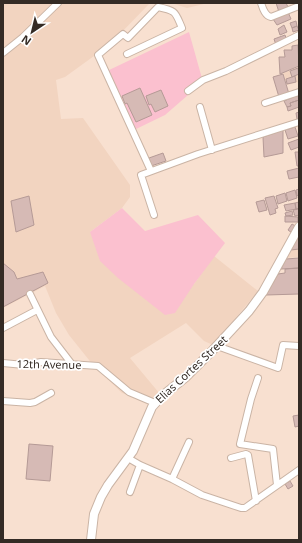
<svg xmlns="http://www.w3.org/2000/svg" width="302" height="543" font-family="'Noto Sans',sans-serif">
	<style>
		.built { fill: #f2d4c0 }
		.green { fill: #fbc0cf }
		.building { fill: #d6bab5; stroke: #b59a96 }
		.lines { fill: none; stroke-linecap: round; stroke-linejoin: round }
		.minor-casing { stroke: #cab4a5; stroke-width: 8 }
		.tertiary-casing { stroke: #cab4a5; stroke-width: 10 }
		.minor { stroke: #fff; stroke-width: 6 }
		.tertiary { stroke: #fff; stroke-width: 8 }
		.labels { text-anchor: middle; dominant-baseline: central; stroke-width: 3.5; stroke-linejoin: round; paint-order: stroke }
		.street-label { font-size: 11px; fill: #342b25; stroke: #fff }
	</style>
	<rect width="100%" height="100%" fill="#f8e0d0"/>
	<path class="built" d="M3,3H150L119,35L94,56L65,77L56,80L61,119L83,118L130,185V197L122,208L90,232L194,284L214,256L258,291L213,345L204,341L186,323L130,358L160,394L149,402L122,393L93,365L69,335L56,313L45,286L3,308Z
		M171,3H208L187,8Z
		M299,67V82L287,85L283,73Z
		M297,238H299V257L286,258Z"/>
	<path class="green" d="M189,32L203,82L165,115L134,130L107,71Z
		M122,208L145,231L198,215L225,243L194,284L175,313L165,315L118,278L100,261L90,232Z"/>
	<path class="building" d="M276,3H286L289,9L279,12Z
		M288,12L291,19L277,25L273,19Z
		M296,21L297,26L292,28L290,23Z
		M284,25L287,32L280,35L278,29Z
		M297,26L299,30L293,32L292,28Z
		M285,35L287,41L276,45L274,39Z
		M298,45L299,66L280,74L279,57H285L284,50H292V46Z
		M298,68L299,74L292,77L290,71Z
		M283,74L289,94L279,97L273,77Z
		M295,76L296,82L287,84L286,79Z
		M140,88L152,115L136,122L127,103L125,104L122,96Z
		M161,90L168,106L155,112L151,104L149,105L146,96Z
		M298,95L299,100L290,103L291,106L287,107L284,101Z
		M299,100V107L288,111L287,107L291,106L290,103Z
		M299,112V119H297L296,113Z
		M295,127L298,136L288,139L285,130Z
		M283,130V153L264,157L263,137Z
		M299,139V147L291,150L288,143Z
		M295,152H299V166H297Z
		M163,153L166,161L151,166L149,158Z
		M299,168V177L289,179L287,171Z
		M299,189V195L297,196L296,190Z
		M295,190L297,198L288,201L286,193Z
		M285,193L287,201L278,204L276,196Z
		M29,196L34,225L16,232L11,201Z
		M274,196L278,208L275,209L276,213L270,215L265,198Z
		M264,200L267,210L259,212L256,202Z
		M299,202V208L296,209L295,203Z
		M295,203L296,209L286,211L284,205Z
		M299,209V215L295,216L293,210Z
		M292,211L293,215L286,216L285,213Z
		M285,216L298,217V222H285Z
		M292,224L297,227L292,233L288,230Z
		M297,238H299V249L291,250Z
		M299,258V268L281,269L286,259Z
		M3,263L14,272L17,279L43,272L48,283L3,307Z
		M299,268V294L266,295L278,274L285,273V269Z
		M299,415V426L295,427L293,416Z
		M29,444L53,446L50,481L26,479Z
		M290,481L293,486L288,489L285,484Z"/>
	<g class="lines">
		<g class="minor-casing">
			<path id="minor" d="M261,3C263,9 265,16 271,17L299,6
				M3,53L23,37L58,3
				M127,54L182,28C175,12 177,11 158,7L128,38L123,34L98,55L151,171
				M188,91L203,80L226,71L299,35
				M265,103L299,92
				M200,107L212,150
				M154,215L141,175L198,154L299,122
				M30,294L51,337L71,363
				M3,328L37,310
				M217,346L278,368L283,345L299,346
				M3,363L24,365L41,362L98,366L129,392L155,403
				M258,378L251,399L240,444L273,449L277,485
				M3,401L30,403L35,402L51,393
				M128,458L140,465L172,479L202,495L241,508H245L299,470
				M231,458L246,454L248,455L256,501
				M172,479L189,442
				M130,492L140,465"/>
		</g>
		<g class="tertiary-casing">
			<path id="tertiary" d="M91,540L94,514L101,497L108,485L133,451L152,407L162,396L186,377L212,351L249,311L263,292L299,227"/>
		</g>
		<use href="#minor" class="minor"/>
		<use href="#tertiary" class="tertiary"/>
	</g>
	<g class="labels">
		<g class="street-label">
			<text transform="translate(49 364) rotate(1)">12th Avenue</text>
			<text transform="translate(191 369) rotate(-43)">Elias Cortes Street</text>
		</g>
	</g>
	<rect width="302" height="543" fill="none" stroke="#342b25" stroke-width="8"/>
	<g transform="translate(32 32) rotate(215)" stroke="#ffffff" stroke-width="3" paint-order="stroke">
	<path d="M0-3L7 15L0 10L-7 15Z" fill="#342b25"/>
	<text y="-6" font-size="11" font-weight="bold" text-anchor="middle" fill="#342b25">N</text>
	</g>
</svg>
